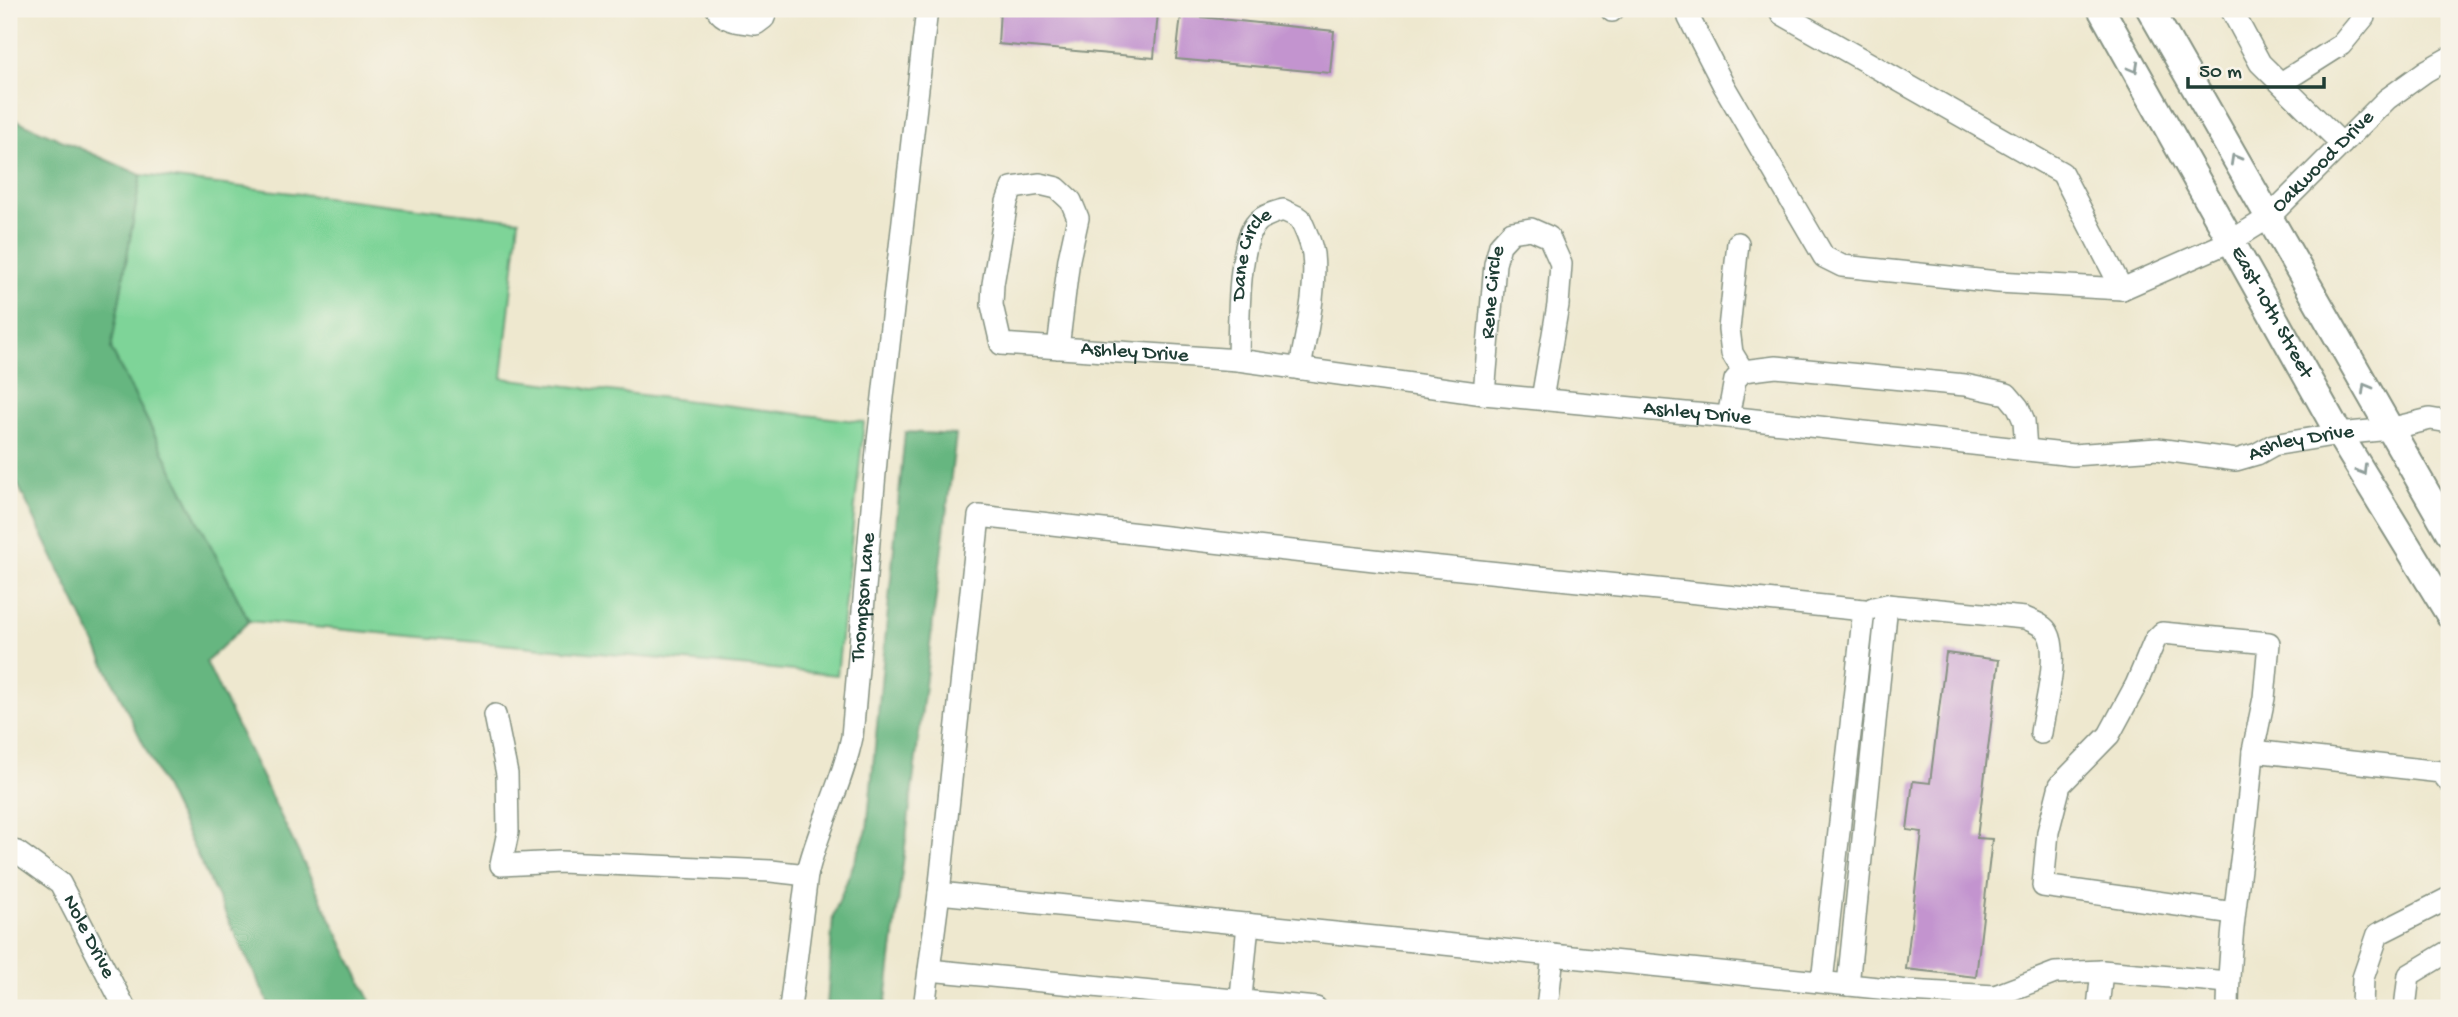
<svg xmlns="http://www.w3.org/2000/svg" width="2458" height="1017" font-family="'Gochi Hand',sans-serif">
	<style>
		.green { fill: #7ed498; stroke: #4e8866; stroke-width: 2 }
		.forest { fill: #66b680; stroke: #427a5a; stroke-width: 2 }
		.building { fill: #c394cf }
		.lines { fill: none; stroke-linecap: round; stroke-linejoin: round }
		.minor-casing { stroke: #869282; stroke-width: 24 }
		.major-casing { stroke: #869282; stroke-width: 30 }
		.minor { stroke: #fff; stroke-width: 21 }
		.major { stroke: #fff; stroke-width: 26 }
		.oneway { stroke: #8f9e9a }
		.labels { text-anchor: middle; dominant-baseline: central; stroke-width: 7; stroke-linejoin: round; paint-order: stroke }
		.street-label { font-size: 21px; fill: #1f3d34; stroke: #f7f3e8 }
	</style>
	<rect width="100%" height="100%" fill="#f7f3e8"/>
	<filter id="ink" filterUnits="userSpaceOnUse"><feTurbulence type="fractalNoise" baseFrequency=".0143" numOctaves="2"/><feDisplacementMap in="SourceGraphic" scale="14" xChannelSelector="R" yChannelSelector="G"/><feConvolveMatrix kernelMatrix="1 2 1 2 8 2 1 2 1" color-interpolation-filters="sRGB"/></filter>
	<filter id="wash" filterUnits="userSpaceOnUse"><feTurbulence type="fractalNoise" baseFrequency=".00686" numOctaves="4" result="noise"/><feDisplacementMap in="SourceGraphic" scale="28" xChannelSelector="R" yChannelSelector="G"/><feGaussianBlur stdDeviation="1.57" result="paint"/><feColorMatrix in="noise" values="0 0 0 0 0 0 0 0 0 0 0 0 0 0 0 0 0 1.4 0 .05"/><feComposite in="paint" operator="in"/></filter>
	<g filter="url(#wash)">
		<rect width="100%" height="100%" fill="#eee8cf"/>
		<path class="green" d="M141,175L519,220L502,378L864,422L837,675L249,621L111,349Z"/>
		<path class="forest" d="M9,117L141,175L111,349L249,621L206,662L374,1008H271L9,466Z
			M905,432L956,435L885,1008H827L833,916L867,830Z"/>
		<g id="blocks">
			<path class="building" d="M1000,9H1122L1158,12L1154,58L998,44Z
				M1181,15L1334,31L1330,73L1176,59Z
				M1946,653L1999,660L1977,838L1992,839L1976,977L1906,969L1922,832L1907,830L1913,781L1930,783Z"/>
		</g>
	</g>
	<g filter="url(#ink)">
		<use href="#blocks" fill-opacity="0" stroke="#869282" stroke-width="2"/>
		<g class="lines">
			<g class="minor-casing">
				<g id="minor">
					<path d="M717,9C724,22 742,22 756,24L764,18L766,9"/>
					<path id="s1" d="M1695,9L1689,18L1724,86L1824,257L1842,266L1998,282L2122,289L2231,241L2268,218L2387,99L2426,71L2449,58"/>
					<path d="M1779,9L1782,14L2062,173L2122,289"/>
					<path d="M2231,9L2260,63L2342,144"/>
					<path d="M1612,11L1614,9"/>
					<path d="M2281,83L2341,45L2364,17V9"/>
					<path d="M1738,243L1729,329L1732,353L1743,371"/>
					<path id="s2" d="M1058,348L1069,259L1078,218L1071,201L1057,188L1040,184L1012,188L1007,202L993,284L992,305L1001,344L1238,360L1484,394L1728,417L2073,455L2157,449L2236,460L2257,454L2273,445L2339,434L2390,429L2430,419L2449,422"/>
					<path id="s3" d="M1238,360C1239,329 1237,249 1255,225C1261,216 1273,213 1283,210L1300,218C1305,230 1311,241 1313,254C1317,292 1306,332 1300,369"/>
					<path id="s4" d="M1484,394L1495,264L1500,245L1512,232L1531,229L1549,237L1561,264L1558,305L1542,399"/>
					<path d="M1728,417L1735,380L1743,371L1776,367L1965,385L2007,394L2018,407L2024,421L2026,450"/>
					<path d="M1873,608L1887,605L2025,618C2034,622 2044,625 2048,633C2060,654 2044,710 2041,733"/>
					<path id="s5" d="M495,715L507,774L508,832L501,865L560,862L771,871L807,875C818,827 842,785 852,737L877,450L927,9"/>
					<path id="s6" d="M9,850L17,852L60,883L125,1008"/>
					<path d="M2234,913L2043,886L2048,832L2060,785L2109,735L2136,685L2155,640L2162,633L2269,643L2264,698L2253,751"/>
					<path d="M929,970L1316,1008"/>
					<path d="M2102,971L2228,982"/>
					<path d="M1822,982L1864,610L1401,563L979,516L939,893L1908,991L1995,996L2055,973L2102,971L2098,1008"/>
					<path d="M1848,985L1887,605"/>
					<path d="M790,1008L807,875"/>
					<path d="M924,1008L939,893"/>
					<path d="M1240,1008L1248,924"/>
					<path d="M1547,1008L1553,955"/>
					<path d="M2228,1008C2229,922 2247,837 2253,751L2441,772L2449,782"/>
					<path d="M2362,1008L2363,978L2378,934L2449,898"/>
					<path d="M2405,1008L2409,975L2449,951"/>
				</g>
			</g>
			<g class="major-casing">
				<g id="major">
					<path id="s7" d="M2101,9L2339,434L2449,614"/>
					<path d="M2150,9L2449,532"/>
				</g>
			</g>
			<use href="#minor" class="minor"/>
			<use href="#major" class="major"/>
		</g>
		<defs><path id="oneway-chevron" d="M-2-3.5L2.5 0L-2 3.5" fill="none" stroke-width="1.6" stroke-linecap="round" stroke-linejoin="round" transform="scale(1.75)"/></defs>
		<g class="oneway">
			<use href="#oneway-chevron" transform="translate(2134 68) rotate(61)"/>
			<use href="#oneway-chevron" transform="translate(2235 159) rotate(-119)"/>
			<use href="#oneway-chevron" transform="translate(2366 388) rotate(-120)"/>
			<use href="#oneway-chevron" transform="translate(2362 470) rotate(59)"/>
		</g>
	</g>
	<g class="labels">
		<g class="street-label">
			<text stroke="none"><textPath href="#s1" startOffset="828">Oakwood Drive</textPath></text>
			<text stroke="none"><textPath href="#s3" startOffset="108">Dane Circle</textPath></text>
			<text stroke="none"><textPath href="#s4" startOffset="102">Rene Circle</textPath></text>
			<text stroke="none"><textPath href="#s7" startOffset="348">East 10th Street</textPath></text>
			<text stroke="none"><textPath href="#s2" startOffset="508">Ashley Drive</textPath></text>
			<text stroke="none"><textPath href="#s2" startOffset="1074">Ashley Drive</textPath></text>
			<text stroke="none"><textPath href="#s2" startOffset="1684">Ashley Drive</textPath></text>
			<text stroke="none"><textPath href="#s5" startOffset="744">Thompson Lane</textPath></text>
			<text stroke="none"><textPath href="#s6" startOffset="122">Nole Drive</textPath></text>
		</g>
	</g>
	<rect width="2458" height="1017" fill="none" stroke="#f7f3e8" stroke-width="35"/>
	<path d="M2188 77v10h136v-10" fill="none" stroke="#1f3d34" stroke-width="3.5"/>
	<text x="2199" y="77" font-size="21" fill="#1f3d34" stroke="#f7f3e8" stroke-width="5" paint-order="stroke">50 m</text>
</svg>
